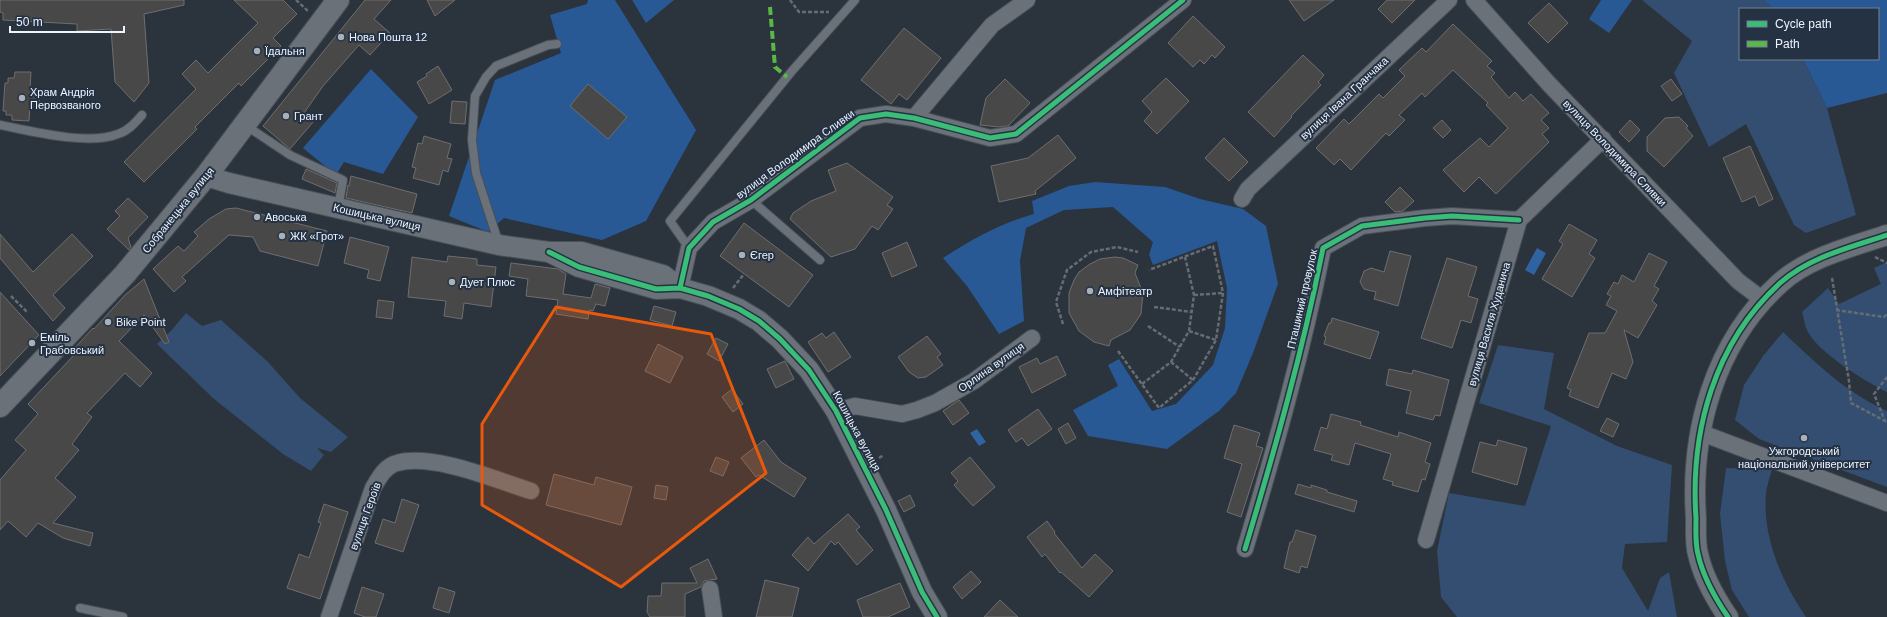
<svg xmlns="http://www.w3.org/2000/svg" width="1887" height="617" font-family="Arial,sans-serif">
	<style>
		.green { fill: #334e71 }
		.forest { fill: #285994 }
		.water { fill: #3063a1 }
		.building { fill: #494849; stroke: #6f6e6f }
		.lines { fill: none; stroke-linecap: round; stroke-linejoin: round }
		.service-casing { stroke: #484f57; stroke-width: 10 }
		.minor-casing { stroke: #484f57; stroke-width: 18 }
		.tertiary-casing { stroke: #484f57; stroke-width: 22 }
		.secondary-casing { stroke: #484f57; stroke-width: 24 }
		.path { stroke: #666c74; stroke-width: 2.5; stroke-dasharray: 4 2; stroke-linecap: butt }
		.service { stroke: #6b7178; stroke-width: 8 }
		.minor { stroke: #6b7178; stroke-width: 16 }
		.tertiary { stroke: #6b7178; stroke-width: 20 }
		.secondary { stroke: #6b7178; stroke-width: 22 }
		.quiet { stroke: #58b947; stroke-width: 4; stroke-dasharray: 8 4; stroke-linecap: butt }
		.cycleway-casing { stroke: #243244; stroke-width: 8 }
		.cycleway { stroke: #3abd76; stroke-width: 5 }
		.marked { fill: #e8590c; fill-opacity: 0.2; stroke: #e8590c; stroke-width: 3; stroke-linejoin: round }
		.poi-dot { fill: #a8b0ba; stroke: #243244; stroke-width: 1.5 }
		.labels { text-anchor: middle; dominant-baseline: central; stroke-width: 4; stroke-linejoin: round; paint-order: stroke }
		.poi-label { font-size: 11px; fill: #ecf4fe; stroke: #243244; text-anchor: start }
		.street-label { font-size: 11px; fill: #ecf4fe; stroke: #243244 }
	</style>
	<rect width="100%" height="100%" fill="#2b333d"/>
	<path class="green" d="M1642,0H1763L1774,9H1740V59H1803L1827,108L1856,215L1806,233L1794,225L1746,124L1709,147L1674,73L1692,41Z
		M1887,262V392C1866,382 1816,351 1807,330C1804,324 1804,317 1802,312L1828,288L1839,304L1881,284L1874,268Z
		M186,313L202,326L221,320L267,361L300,398L348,437L331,452L317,448L324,455L311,471L283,454L214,399L157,344L171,331Z
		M1783,332C1817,364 1844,391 1887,411V487L1759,439L1735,420L1744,385L1763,356Z
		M1498,345L1554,353L1544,409L1617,446L1672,465L1667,542L1625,544L1622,568L1648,611L1660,578L1669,572L1677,617H1457L1441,597L1437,551L1449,493L1525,506L1551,426L1479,403Z
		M1726,468L1772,469C1770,477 1767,485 1766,493C1762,537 1782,582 1806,617H1749L1732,590L1725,561L1720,514Z"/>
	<path class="forest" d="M588,0H615L696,130L646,221L602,240L504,218L488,232L449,216L495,80L561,53L550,15L587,4Z
		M632,0H674L646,23Z
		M1601,0H1632L1609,33L1589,19Z
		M1763,0H1887V93L1827,108L1803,59H1878V9H1774Z
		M371,69L418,117L383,174L344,162L336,175L303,148Z
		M1095,182L1165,187L1200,199L1243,209L1266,226L1278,284L1253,353L1236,393L1219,411L1167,449L1088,436L1073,410L1118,386L1108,365L1119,359L1152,411L1176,404L1213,365L1225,328L1227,288L1217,241L1153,265L1149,255L1153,242L1113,207L1064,210L1026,228L1020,261L1024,321L999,334L967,286L943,258C972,239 1001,223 1034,214L1032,201L1069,186Z"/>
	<path class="water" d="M1537,248L1546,253L1534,275L1525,270Z
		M977,429L986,442L979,446L970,433Z"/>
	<path class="building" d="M0,0H184V5L144,14L149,83L134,102L115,82L111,29L77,31V24L3,20V13L0,12Z
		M234,0H283L297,14L273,38L281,46L241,86L239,83L195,127L197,129L144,182L124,162L196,89L182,74L196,60L208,73L258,23Z
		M365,0H391L374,19L390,33L370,55L359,45L323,86L304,113L314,121L290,149L263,126Z
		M427,0H455L435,16Z
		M1289,0H1334L1304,21Z
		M1387,0H1415L1392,23L1378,9Z
		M1549,3L1568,23L1548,43L1528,23Z
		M1193,16L1225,47L1215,58L1212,55L1204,64L1200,60L1193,67L1168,43Z
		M1453,24L1492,61L1487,66L1495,73L1491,77L1509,98L1515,92L1523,101L1531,94L1549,113L1541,120L1549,128L1542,134L1549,142L1496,194L1479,177L1464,192L1443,170L1480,138L1489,147L1508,128L1486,105L1488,103L1453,70L1425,97L1422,93L1399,115L1405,120L1389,136L1386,133L1351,170L1340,159L1334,165L1316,148L1344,119L1349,124L1379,94L1383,98L1405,76L1399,70L1422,48L1426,52Z
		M904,28L941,58L907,100L899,94L891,104L861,80Z
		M1303,55L1324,75L1318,82L1321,85L1291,116L1292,117L1274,137L1248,112Z
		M438,66L452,90L429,104L417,82L427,76L426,74Z
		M15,72H31L30,89H40L39,107L30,106L29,121L12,120V115H6V111H3L5,83H8V78H14Z
		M1166,78L1189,101L1157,134L1144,121L1152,112L1142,101Z
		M1005,79L1030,103L1008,126L999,127L980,125L986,98Z
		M1671,79L1682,94L1672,101L1661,86Z
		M588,84L627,117L608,139L570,106Z
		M452,101L467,102L465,124L450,123Z
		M1679,117L1688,126L1686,128L1693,136L1664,167L1647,151V137L1665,118Z
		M1442,120L1451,130L1443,138L1433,128Z
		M1630,120L1640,130L1629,142L1619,132Z
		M1058,135L1076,158L1035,191L1036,194L999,202L991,166L1028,158Z
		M424,136L451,144L447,158L452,159L448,172L443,170L439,185L413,178L416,168L412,167L418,143L422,144Z
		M1224,138L1248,162L1229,181L1205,158Z
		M1750,146L1773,199L1759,206L1755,196L1742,202L1723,158Z
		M847,163L893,197L887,205L893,209L878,230L872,226L855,249L831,257L790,219L793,213L811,201L836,191L828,170Z
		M306,169L337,183L335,193L302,179Z
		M351,176L417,194L412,213L346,198L348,185L349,186Z
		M1400,187L1414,201L1403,211L1395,212L1385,202Z
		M128,198L148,217L128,238L131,247L129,250L107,229L120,216L115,211Z
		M236,208L327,231L318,266L260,251L253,237L229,235L182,277L186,281L174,292L153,269L178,246L184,251L198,236L194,232L209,219L226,209Z
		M744,223L813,275L789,307L720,256Z
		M1569,224L1597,240L1589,254L1595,258L1572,297L1542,279L1563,244L1559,241Z
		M0,234L33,272L72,234L93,256L53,295L65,308L53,321L0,258Z
		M350,237L389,247L380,281L367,278L369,270L344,263Z
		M907,242L917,266L892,277L882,253Z
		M1390,251L1411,256L1398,306L1374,299L1376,292L1364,289L1360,282L1364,271L1371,268L1384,272Z
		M1649,253L1667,262L1654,286L1659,289L1652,301L1657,305L1638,338L1624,330L1633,362L1626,379L1612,373L1598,408L1569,396L1571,390L1567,388L1589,333H1605L1617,311L1606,305L1611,296L1607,294L1614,282L1618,284L1622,275L1634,282Z
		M448,256L477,259V265L496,267L491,307L464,303L462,319L444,316L446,301L408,297L412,257L447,262Z
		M1115,257L1123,258L1138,265L1135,273L1143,293L1141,314L1130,330L1111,340L1109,346L1094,342L1079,331L1069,313V293L1074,280L1079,272L1090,264L1100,259Z
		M1447,258L1477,267L1468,296L1478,299L1471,323L1461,320L1452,348L1421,338Z
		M511,263L558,269L566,274L563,294L591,298L595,284L610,288L605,306L596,304L593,311L589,310L588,319L556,314L558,300L526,296L528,279L509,276Z
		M144,279L169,342L165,344L144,315L119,341L152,373L140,387L125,373L87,413L92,417L72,444L79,450L55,478L76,497L53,523L93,533L90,546L63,538L38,523L26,537L8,521L0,530V480L26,450L15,440L38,414L28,404L74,355L71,352L93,328L94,329L125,295Z
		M0,292L39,335L0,376Z
		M378,300L394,302L392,319L376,317Z
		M654,306L676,312L672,326L650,320Z
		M1332,318L1379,332L1370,359L1324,344L1326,337L1324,336L1329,323H1331Z
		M834,332L851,357L828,372L808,342L822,333L826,338Z
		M927,336L941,354L937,357L943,365L926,377L918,378L909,372L898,357Z
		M716,338L728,344L719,361L707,354Z
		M658,344L683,357L670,383L645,371Z
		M1057,356L1066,375L1032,393L1019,367L1037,358L1040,364Z
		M785,361L794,379L776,388L767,369Z
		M1389,369L1412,374L1413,370L1449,380L1440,416L1435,415L1433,420L1406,413L1411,391L1386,385Z
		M732,389L743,404L733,412L722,397Z
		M959,400L969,413L953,425L943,411Z
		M1038,409L1052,429L1028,446L1022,438L1016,442L1008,430Z
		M1331,414L1361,422L1360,425L1398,437L1399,432L1431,443L1425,462L1430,464L1425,480L1422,479L1418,492L1392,485L1393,482L1383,479L1391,454L1355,443L1349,465L1331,460L1333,455L1314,450L1321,427L1327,429Z
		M1607,418L1619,424L1613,437L1600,431Z
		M1068,423L1076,438L1066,444L1058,429Z
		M1234,425L1260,433L1256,446L1263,448L1241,517L1227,512L1242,464L1224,458Z
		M764,440L781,462L806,478L794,497L759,475L756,477L741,458Z
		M1498,440L1527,448L1517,485L1472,472L1480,442L1496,446Z
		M716,457L729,462L723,476L710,471Z
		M970,457L995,487L973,506L954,485L958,481L951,473Z
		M554,474L594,485L596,477L632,487L621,525L546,505Z
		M1298,484L1311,488V485L1327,490V492L1357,501L1354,512L1295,494Z
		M656,485L668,487L666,500L654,498Z
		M910,495L915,506L904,512L898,501Z
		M402,499L419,505L403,552L375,543L383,519L395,523Z
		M324,504L348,512L320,599L287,588L299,554L309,558L321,523L318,522Z
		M848,514L860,527L856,530L873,550L857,565L838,542L835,545L831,541L808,571L792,555L808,537L814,544Z
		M1047,521L1055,532L1054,533L1082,568L1095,554L1113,571L1089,597L1061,572L1060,573L1045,554L1042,557L1027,537Z
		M1296,530L1316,536L1307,568L1301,566L1299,573L1284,568L1290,542H1292Z
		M708,559L717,579L704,581L701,587L685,594V617H650L647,612L648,596H661L662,583H697L690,568Z
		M971,571L981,582L962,599L953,587Z
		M765,580L799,588L792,617H756Z
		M900,583L910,607L888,617H863L857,600Z
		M362,587L384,594L376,617H365L354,613Z
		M439,587L455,592L449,613L433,608Z
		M1000,600L1018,617H984Z"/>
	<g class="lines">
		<g class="service-casing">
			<path id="service" d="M0,125C31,131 88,146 118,134C128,131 135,123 142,115
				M245,125L290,155L343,180L338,208
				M751,200L820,260
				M499,244L476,173L472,140L475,96L486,77L496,66L548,45L557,44
				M689,248L670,221L792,71L855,0
				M80,608L123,617"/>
		</g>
		<g class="minor-casing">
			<path id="minor" d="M1474,0L1549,84L1738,281L1763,300
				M914,118L992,25L1027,0
				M1242,199L1248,189L1449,0
				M680,288L689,248L713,222L751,200L860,118L886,114L914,118L990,138L1016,134L1183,0
				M836,411L855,406L902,414L917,410L935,403L974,381L1032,338
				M1699,432L1887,503
				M1426,540L1519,220L1603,139
				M1245,549C1275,449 1303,350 1323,248L1362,226L1425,218L1452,216L1519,220
				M710,589L714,617
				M329,617L373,488C379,478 385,466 397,463C433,453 496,480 531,491"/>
		</g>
		<g class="tertiary-casing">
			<path id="tertiary" d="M206,176L229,183L499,245L549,252H582L663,275L680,288
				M549,252L579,267L656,289L680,288L708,296L739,309L759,321L780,339L809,370L836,411L886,510L922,592L937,617
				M1728,617C1715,598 1703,577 1698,554C1695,543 1696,530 1696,518C1690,432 1714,343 1780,283C1809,257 1851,247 1887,235"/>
		</g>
		<g class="secondary-casing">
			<path id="secondary" d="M0,406L125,274L206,176L338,0"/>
		</g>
		<path class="path" d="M296,0L308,11
			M790,0L799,12H829
			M1875,257L1887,263
			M1832,278L1849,381L1851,403L1885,421
			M733,288L744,274
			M1194,295L1223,293
			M11,296L28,313
			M1154,307L1192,312
			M1836,310L1884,317L1887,314
			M1063,324L1056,302L1067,270L1091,252L1117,247L1138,252
			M1148,326L1180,347
			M1189,331L1216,340
			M1118,351L1159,408L1193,380L1216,340L1223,293L1213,246L1149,270
			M1171,362L1193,380
			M1887,377L1874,394L1885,421L1887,422
			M1142,384L1171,362L1189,331L1194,295L1185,257
			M879,458L884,455"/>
		<use href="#service" class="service"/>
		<use href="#minor" class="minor"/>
		<use href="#tertiary" class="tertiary"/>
		<use href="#secondary" class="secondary"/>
		<path class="quiet" d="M770,7L775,67L787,77"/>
		<g class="cycleway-casing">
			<path id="cycleway" d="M549,252L579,267L656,289L680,288L708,296L739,309L759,321L780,339L809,370L836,411L886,510L922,592L937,617
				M680,288L689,248L713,222L751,200L860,118L886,114L914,118L990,138L1016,134L1183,0
				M1245,549C1275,449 1303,350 1323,248L1362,226L1425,218L1452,216L1519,220
				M1728,617C1715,598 1703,577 1698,554C1695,543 1696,530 1696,518C1690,432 1714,343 1780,283C1809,257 1851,247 1887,235"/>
		</g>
		<use href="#cycleway" class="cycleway"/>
	</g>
	<path class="marked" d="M556,307L711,334L766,473L621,587L482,505V424Z"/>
	<g class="poi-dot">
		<circle cx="341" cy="37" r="4"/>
		<circle cx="257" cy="51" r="4"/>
		<circle cx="22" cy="98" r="4"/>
		<circle cx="286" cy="116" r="4"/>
		<circle cx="257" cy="217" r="4"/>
		<circle cx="282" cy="236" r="4"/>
		<circle cx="742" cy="255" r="4"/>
		<circle cx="452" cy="282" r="4"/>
		<circle cx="1090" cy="291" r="4"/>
		<circle cx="108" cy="322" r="4"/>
		<circle cx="32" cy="343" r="4"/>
		<circle cx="1804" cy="438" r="4"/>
	</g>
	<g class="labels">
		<g class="poi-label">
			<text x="349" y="37">Нова Пошта 12</text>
			<text x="265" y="51">Їдальня</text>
			<text x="30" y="92">Храм Андрія<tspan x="30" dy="13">Первозваного</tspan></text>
			<text x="294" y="116">Грант</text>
			<text x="265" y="217">Авоська</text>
			<text x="290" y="236">ЖК «Грот»</text>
			<text x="750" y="255">Єгер</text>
			<text x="460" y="282">Дует Плюс</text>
			<text x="1098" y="291">Амфітеатр</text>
			<text x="116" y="322">Bike Point</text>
			<text x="40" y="337">Еміль<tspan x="40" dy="13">Грабовський</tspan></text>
			<text x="1804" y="451" text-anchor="middle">Ужгородський<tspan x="1804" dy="13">національний університет</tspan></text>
		</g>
		<g class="street-label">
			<text transform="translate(1344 98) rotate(-43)">вулиця Івана Гранчака</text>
			<text transform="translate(1615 153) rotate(46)">вулиця Володимира Сливки</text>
			<text transform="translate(795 154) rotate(-36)">вулиця Володимира Сливки</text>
			<text transform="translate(178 210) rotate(-51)">Собранецька вулиця</text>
			<text transform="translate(377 217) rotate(13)">Кошицька вулиця</text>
			<text transform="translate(1302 299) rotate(-77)">Пташиний провулок</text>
			<text transform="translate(1489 324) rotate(-74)">вулиця Василя Худанича</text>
			<text transform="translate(991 367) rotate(-35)">Орлина вулиця</text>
			<text transform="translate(857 431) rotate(62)">Кошицька вулиця</text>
			<text transform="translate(365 516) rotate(-70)">вулиця Героїв</text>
		</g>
	</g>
	<rect x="1739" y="8" width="140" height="52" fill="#243244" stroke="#74808e"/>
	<rect x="1747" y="21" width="20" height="6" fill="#3abd76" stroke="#74808e"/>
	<text x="1775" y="28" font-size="12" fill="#ecf4fe">Cycle path</text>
	<rect x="1747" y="41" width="20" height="6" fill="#58b947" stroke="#74808e"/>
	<text x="1775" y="48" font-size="12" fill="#ecf4fe">Path</text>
	<path d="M10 26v6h114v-6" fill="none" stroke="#ecf4fe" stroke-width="2"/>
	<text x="16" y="26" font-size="12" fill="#ecf4fe" stroke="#243244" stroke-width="3" paint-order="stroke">50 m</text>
</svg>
